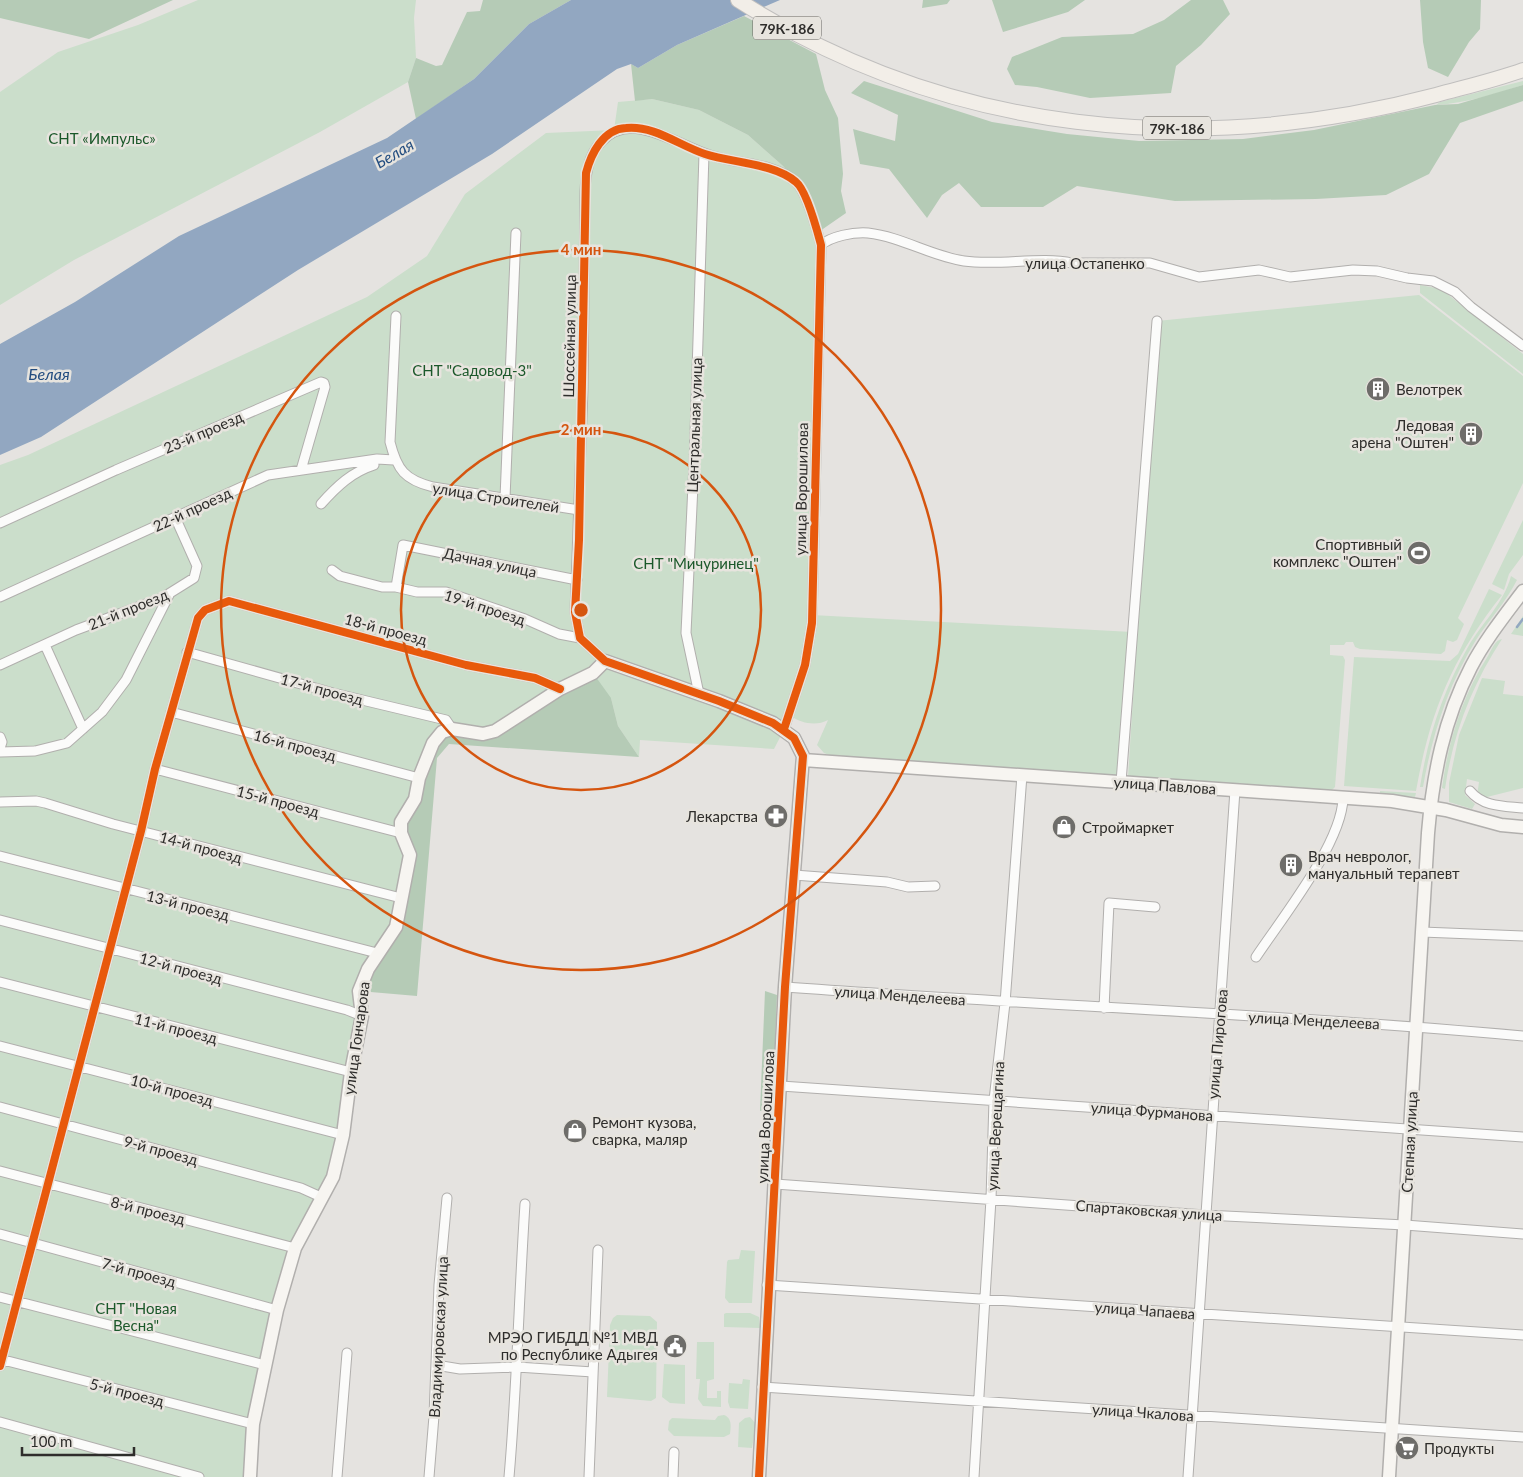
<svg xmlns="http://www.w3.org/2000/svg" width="1523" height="1477" font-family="Lato,sans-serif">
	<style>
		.green { fill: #cbdecb }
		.forest { fill: #b5cbb6 }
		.water { fill: #92a7c1 }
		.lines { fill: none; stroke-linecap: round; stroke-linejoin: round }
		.stream { stroke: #92a7c1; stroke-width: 2.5 }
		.street-casing { stroke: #b1afad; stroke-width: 11 }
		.secondary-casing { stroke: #b1afad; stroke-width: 15 }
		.primary-casing { stroke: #c0bfbe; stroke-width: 16 }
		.street { stroke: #fbfbfa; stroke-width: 9 }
		.secondary { stroke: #f7f5f1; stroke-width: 12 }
		.primary { stroke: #f2eee8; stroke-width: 14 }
		.cycleway-casing { stroke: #e7e4de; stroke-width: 11 }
		.cycleway { stroke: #e8590c; stroke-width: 8 }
		.ring { fill: none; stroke: #d5550f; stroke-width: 2.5 }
		.labels { text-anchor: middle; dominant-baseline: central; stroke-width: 5; stroke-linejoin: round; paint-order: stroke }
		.shield { fill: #e7e4de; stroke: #666461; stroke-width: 1 }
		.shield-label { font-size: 14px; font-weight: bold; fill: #2e2d2b }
		.park-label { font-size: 15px; fill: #1b582a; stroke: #e7e4de }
		.street-label { font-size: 15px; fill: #2e2d2b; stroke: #e7e4de }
		.poi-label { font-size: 15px; fill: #2e2d2b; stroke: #e7e4de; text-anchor: start }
		.water-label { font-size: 16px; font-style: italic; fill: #224c7f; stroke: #e7e4de }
		.centre { fill: #d5550f; stroke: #e7e4de; stroke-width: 2.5 }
		.ring-label { font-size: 15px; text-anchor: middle; font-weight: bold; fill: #d5550f; stroke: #e7e4de; stroke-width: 5; stroke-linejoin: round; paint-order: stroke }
	</style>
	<rect width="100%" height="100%" fill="#e5e3e0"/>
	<path class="green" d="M198,0H416L414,18L416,58L408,82L320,132L74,260L0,305V92L58,52L138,25Z
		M1523,81V85C1495,94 1466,103 1436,105L1440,102Z
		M652,99L699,110L748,135L783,166L804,190L817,232L812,615L1132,632L1121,778L829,755L824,753L817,745L828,720C817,726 802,724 791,716L774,749L640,740L639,757L618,726L611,698L495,731L442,732L407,845L396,927L368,969L343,1135L277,1310L250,1477H0V465L28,455L367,297L427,256L465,194L546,133L614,130L618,102Z
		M1420,285L1441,289L1523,354V374L1420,293Z
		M1419,295L1523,376V483L1458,618L1464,624L1457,640L1453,642L1447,640L1445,651L1441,654L1360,649L1355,647L1353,642H1346L1344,645H1330V655L1343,656L1345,660L1335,787L1331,791L1128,777L1157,321Z
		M1523,520V555L1509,574L1504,590L1492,584Z
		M1511,576L1517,580C1506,602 1489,620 1476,640C1448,685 1432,735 1423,787H1420C1428,736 1443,691 1468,647C1482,623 1504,603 1511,576Z
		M1489,589L1502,595C1452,658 1430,712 1416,791L1344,786L1354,657L1450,661L1458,654Z
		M1523,616V636L1511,634Z
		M1502,639C1472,685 1453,733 1445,789L1442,788C1448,742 1462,696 1488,656C1492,649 1495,640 1502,639Z
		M1482,678L1505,681L1503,694L1523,696V788L1487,797L1477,796L1479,782L1467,779L1465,795L1475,804L1472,809L1449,802V783L1459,735Z
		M1380,791L1416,793L1415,797L1380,794Z
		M741,1250L755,1251L752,1303H729L725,1298L727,1262L728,1260L739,1259Z
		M726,1313H750L759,1317L760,1328L724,1327V1314Z
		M617,1315L650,1316L657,1322L656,1398L651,1401L607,1397L610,1325L613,1318Z
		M697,1342H714V1379L707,1381V1398H717V1391H721V1407L703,1406L698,1399L700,1379H696Z
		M664,1364L685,1365V1404L670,1403L662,1397Z
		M743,1379L750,1380L748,1409L730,1408L728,1402L729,1383L742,1384Z
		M724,1415C732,1418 731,1426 730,1434L724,1437L674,1436L668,1430L669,1421L672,1418L715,1420L718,1416Z
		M750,1417L756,1424L752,1448L738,1447L739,1423L745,1418Z"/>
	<path class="forest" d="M0,0H173L89,39L0,18Z
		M483,0H571L529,24L474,79L416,119L408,82L416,58L436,66L442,65L467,12L480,11Z
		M923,0H950L947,4L922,8Z
		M992,0H1085L1068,12L1003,32Z
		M1191,0H1223L1230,14L1201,45L1176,66L1171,93L1090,98L1037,87L1015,85L1007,69L1012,57L1062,37L1133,34L1164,20Z
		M1420,0H1481L1480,29L1469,42L1448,77L1428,68L1423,42Z
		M744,16L816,54L825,90L838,118L843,174L841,191L846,213L820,231L804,190L783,166L748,135L699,110L652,99L635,101L631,64L638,68L677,45Z
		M864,81L992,122L1067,134L1139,141L1243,139L1314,130L1435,105L1458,104L1523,85V101L1460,123L1429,174L1386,195L1316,199L1175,201L1077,186L1043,207H981L959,183L942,195L927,218L889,169L860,164L853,129L895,141L898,115L851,93Z
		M593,673L611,698L618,726L639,757L449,744L437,758L417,996L359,991L386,940L407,878L401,833L442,732L483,734Z
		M765,991L777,995L773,1091L770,1107L760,1111Z"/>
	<path class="water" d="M571,0H780L677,45L638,68L631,64L617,69L492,154L298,270L41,437L0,455V344L75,302L179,236L387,138L474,79L529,24Z"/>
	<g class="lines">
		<path class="stream" d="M1517,627L1523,619"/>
		<g class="street-casing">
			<path id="street" d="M821,245C832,236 853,232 868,233C902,237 931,256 964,261C999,266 1041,256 1072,263H1150L1199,277L1259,270L1290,277L1353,270L1377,271L1407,278L1433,281L1455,292L1471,307L1523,346
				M396,316L390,442C397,470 405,480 433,487L579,510
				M505,498L516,233
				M321,504C337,486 352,472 374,465
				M0,523L116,470L321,382L324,383L325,387L301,470
				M332,570L340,576L382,587H396L417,592H446L525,619L559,634L580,638
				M396,587L403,545L577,580
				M0,597L268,475L377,459L394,460
				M45,645L83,729
				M187,652L333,693L446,720L452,729
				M605,661L580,638L575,612L583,389L585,191C586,173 588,156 601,142C632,108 679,147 713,156C739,164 775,163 796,182C807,192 817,230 821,245L812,623L805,665L784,729
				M0,665L76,630L162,598L194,578L197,566L175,517
				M699,694L686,633L694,464L704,154
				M171,712L419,778
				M0,737L2,742L0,748
				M0,752L35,751L67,743L102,712L126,680L170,593
				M155,769L401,833
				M1121,782L1157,321
				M1470,791C1483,807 1504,806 1523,808
				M0,802L36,801L45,803L113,824L401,898
				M0,856L377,953
				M794,875L887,882L908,887L935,886
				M0,920L347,1010L362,1016
				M1422,932L1523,936
				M1256,957C1282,918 1342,843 1343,798
				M0,982L351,1072
				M785,987C1031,1005 1278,1014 1523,1036
				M1104,1008L1109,903L1155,907
				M0,1046L343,1135
				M781,1086L1523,1137
				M0,1107L301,1188L321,1197
				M0,1171L295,1248
				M775,1184L1205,1215L1405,1225L1523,1234
				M0,1234L277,1310
				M767,1285L1523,1335
				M0,1297L265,1365
				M0,1359L253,1424
				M436,1365L460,1369L517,1367L593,1372
				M0,1366L141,831L155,769L198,618L205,610L229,601L466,665L535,678L560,689
				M762,1387L1523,1437
				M0,1422L199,1477
				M337,1477L347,1353
				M429,1477L434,1416L439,1285L447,1198
				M509,1477C517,1386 519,1295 525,1204
				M589,1477L598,1250
				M673,1477L674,1452
				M974,1477L991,1199L994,1100L1005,1003L1022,775
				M1188,1477L1235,790"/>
		</g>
		<g class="secondary-casing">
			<path id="secondary" d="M803,760L1392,801L1446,810L1501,825L1523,827
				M250,1477L253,1424L277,1310L295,1248L333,1177L343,1135L351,1072L362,1016L359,991L368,969L396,927L410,855L401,833V822L415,799L419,778L433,743L442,732L452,729L483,734L495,731L560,689L593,673L605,661L719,701L773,723L794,738L803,756L785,987L759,1477
				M1389,1477L1428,833C1433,774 1444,719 1471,667C1485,640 1505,615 1523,591"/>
		</g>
		<g class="primary-casing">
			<path id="primary" d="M738,0C949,135 1197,158 1436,95C1465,87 1495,80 1523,70"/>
		</g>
		<use href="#street" class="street"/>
		<use href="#secondary" class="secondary"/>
		<use href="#primary" class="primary"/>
		<g class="cycleway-casing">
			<path id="cycleway" d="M0,1366L141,831L155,769L198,618L205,610L229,601L466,665L535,678L560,689
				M759,1477L785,987L803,756L794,738L773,723L719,701L605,661L580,638L575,612L579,540L586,173C591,154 603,129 626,128C654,125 680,146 705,154C732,163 774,163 796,182C807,191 817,230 821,245L812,623L805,665L784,729"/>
		</g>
		<use href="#cycleway" class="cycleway"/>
	</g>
	<g class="ring">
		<circle cx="581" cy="610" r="180"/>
		<circle cx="581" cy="610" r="360"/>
	</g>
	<defs>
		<g id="building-disc" transform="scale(1.25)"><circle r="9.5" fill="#6e6d6a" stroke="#e7e4de"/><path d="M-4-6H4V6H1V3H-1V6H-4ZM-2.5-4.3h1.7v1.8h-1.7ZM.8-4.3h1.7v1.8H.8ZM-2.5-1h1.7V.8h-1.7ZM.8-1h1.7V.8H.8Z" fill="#fff"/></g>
		<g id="stadium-disc" transform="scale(1.25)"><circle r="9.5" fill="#6e6d6a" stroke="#e7e4de"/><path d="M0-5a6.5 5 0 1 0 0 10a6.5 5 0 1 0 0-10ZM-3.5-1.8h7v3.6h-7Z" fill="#fff"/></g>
		<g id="pharmacy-disc" transform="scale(1.25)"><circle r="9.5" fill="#6e6d6a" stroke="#e7e4de"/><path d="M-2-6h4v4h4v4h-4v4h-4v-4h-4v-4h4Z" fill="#fff"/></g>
		<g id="shop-disc" transform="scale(1.25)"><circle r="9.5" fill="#6e6d6a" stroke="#e7e4de"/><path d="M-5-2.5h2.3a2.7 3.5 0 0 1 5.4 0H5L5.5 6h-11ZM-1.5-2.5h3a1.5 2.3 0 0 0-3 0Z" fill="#fff"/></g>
		<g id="civic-disc" transform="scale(1.25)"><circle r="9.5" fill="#6e6d6a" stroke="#e7e4de"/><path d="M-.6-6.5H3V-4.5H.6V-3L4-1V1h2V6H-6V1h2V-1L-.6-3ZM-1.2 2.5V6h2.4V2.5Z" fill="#fff"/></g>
		<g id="supermarket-disc" transform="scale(1.25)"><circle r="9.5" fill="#6e6d6a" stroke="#e7e4de"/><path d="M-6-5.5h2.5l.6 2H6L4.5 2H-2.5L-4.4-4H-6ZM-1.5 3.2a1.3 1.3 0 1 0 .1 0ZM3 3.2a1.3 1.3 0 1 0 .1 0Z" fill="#fff"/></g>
	</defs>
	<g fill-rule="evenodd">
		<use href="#building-disc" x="1378" y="389"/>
		<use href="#building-disc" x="1471" y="434"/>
		<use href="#stadium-disc" x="1419" y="553"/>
		<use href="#pharmacy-disc" x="776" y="816"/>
		<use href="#shop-disc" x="1064" y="827"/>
		<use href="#building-disc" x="1291" y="865"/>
		<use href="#shop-disc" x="575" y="1131"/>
		<use href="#civic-disc" x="675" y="1346"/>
		<use href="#supermarket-disc" x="1407" y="1448"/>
	</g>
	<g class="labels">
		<g class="shield">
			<rect x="753" y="16.5" width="68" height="23" rx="4"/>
			<rect x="1143" y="116.5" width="68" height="23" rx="4"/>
		</g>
		<g class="shield-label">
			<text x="787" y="28">79К-186</text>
			<text x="1177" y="128">79К-186</text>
		</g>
		<g class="park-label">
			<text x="102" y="138">СНТ «Импульс»</text>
			<text x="472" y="370">СНТ "Садовод-3"</text>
			<text x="696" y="563">СНТ "Мичуринец"</text>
			<text x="136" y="1308">СНТ "Новая<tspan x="136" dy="17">Весна"</tspan></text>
		</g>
		<g class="street-label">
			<text x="1085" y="263">улица Остапенко</text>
			<text transform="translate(569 336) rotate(-89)">Шоссейная улица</text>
			<text transform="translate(694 425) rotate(-88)">Центральная улица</text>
			<text transform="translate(203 432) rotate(-23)">23-й проезд</text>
			<text transform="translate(801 489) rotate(-89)">улица Ворошилова</text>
			<text transform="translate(496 497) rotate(9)">улица Строителей</text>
			<text transform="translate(192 509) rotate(-25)">22-й проезд</text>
			<text transform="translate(490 562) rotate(12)">Дачная улица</text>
			<text transform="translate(485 607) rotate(18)">19-й проезд</text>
			<text transform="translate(128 609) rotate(-22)">21-й проезд</text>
			<text transform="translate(386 629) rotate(15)">18-й проезд</text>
			<text transform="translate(322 689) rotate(15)">17-й проезд</text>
			<text transform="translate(295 745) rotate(15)">16-й проезд</text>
			<text transform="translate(1165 785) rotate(4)">улица Павлова</text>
			<text transform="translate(278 801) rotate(15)">15-й проезд</text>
			<text transform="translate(201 847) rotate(15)">14-й проезд</text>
			<text transform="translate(188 905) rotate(14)">13-й проезд</text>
			<text transform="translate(181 968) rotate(15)">12-й проезд</text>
			<text transform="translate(900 995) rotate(4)">улица Менделеева</text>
			<text transform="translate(1314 1020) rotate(3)">улица Менделеева</text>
			<text transform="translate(176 1028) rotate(14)">11-й проезд</text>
			<text transform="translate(356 1038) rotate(-82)">улица Гончарова</text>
			<text transform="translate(1217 1044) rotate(-85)">улица Пирогова</text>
			<text transform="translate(172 1090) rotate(15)">10-й проезд</text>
			<text transform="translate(1152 1111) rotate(4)">улица Фурманова</text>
			<text transform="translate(765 1117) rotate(-87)">улица Ворошилова</text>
			<text transform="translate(995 1126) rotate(-87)">улица Верещагина</text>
			<text transform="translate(1409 1142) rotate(-87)">Степная улица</text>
			<text transform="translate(161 1150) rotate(15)">9-й проезд</text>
			<text transform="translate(148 1210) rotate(14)">8-й проезд</text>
			<text transform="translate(1149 1210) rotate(4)">Спартаковская улица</text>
			<text transform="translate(139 1272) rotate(15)">7-й проезд</text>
			<text transform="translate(1145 1310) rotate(4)">улица Чапаева</text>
			<text transform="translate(438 1337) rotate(-87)">Владимировская улица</text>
			<text transform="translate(127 1392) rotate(14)">5-й проезд</text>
			<text transform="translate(1143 1412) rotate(4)">улица Чкалова</text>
		</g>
		<g class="poi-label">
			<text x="1396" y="389">Велотрек</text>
			<text x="1454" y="425" text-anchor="end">Ледовая<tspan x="1454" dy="17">арена "Оштен"</tspan></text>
			<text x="1402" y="544" text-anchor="end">Спортивный<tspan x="1402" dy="17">комплекс "Оштен"</tspan></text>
			<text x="758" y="816" text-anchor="end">Лекарства</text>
			<text x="1082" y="827">Строймаркет</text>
			<text x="1308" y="856">Врач невролог,<tspan x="1308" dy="17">мануальный терапевт</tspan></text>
			<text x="592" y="1122">Ремонт кузова,<tspan x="592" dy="17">сварка, маляр</tspan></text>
			<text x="658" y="1337" text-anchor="end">МРЭО ГИБДД №1 МВД<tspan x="658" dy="17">по Республике Адыгея</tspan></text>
			<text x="1424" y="1448">Продукты</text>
		</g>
		<g class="water-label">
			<text transform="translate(394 153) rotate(-30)">Белая</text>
			<text x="49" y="373">Белая</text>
		</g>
	</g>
	<circle cx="581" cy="610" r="8" class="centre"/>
	<g class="ring-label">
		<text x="581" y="255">4 мин</text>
		<text x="581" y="435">2 мин</text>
	</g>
	<path d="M22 1447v8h112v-8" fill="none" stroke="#2e2d2b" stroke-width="2.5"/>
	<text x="30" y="1447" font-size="15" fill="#2e2d2b" stroke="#e7e4de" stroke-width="4" paint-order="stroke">100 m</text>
</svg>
